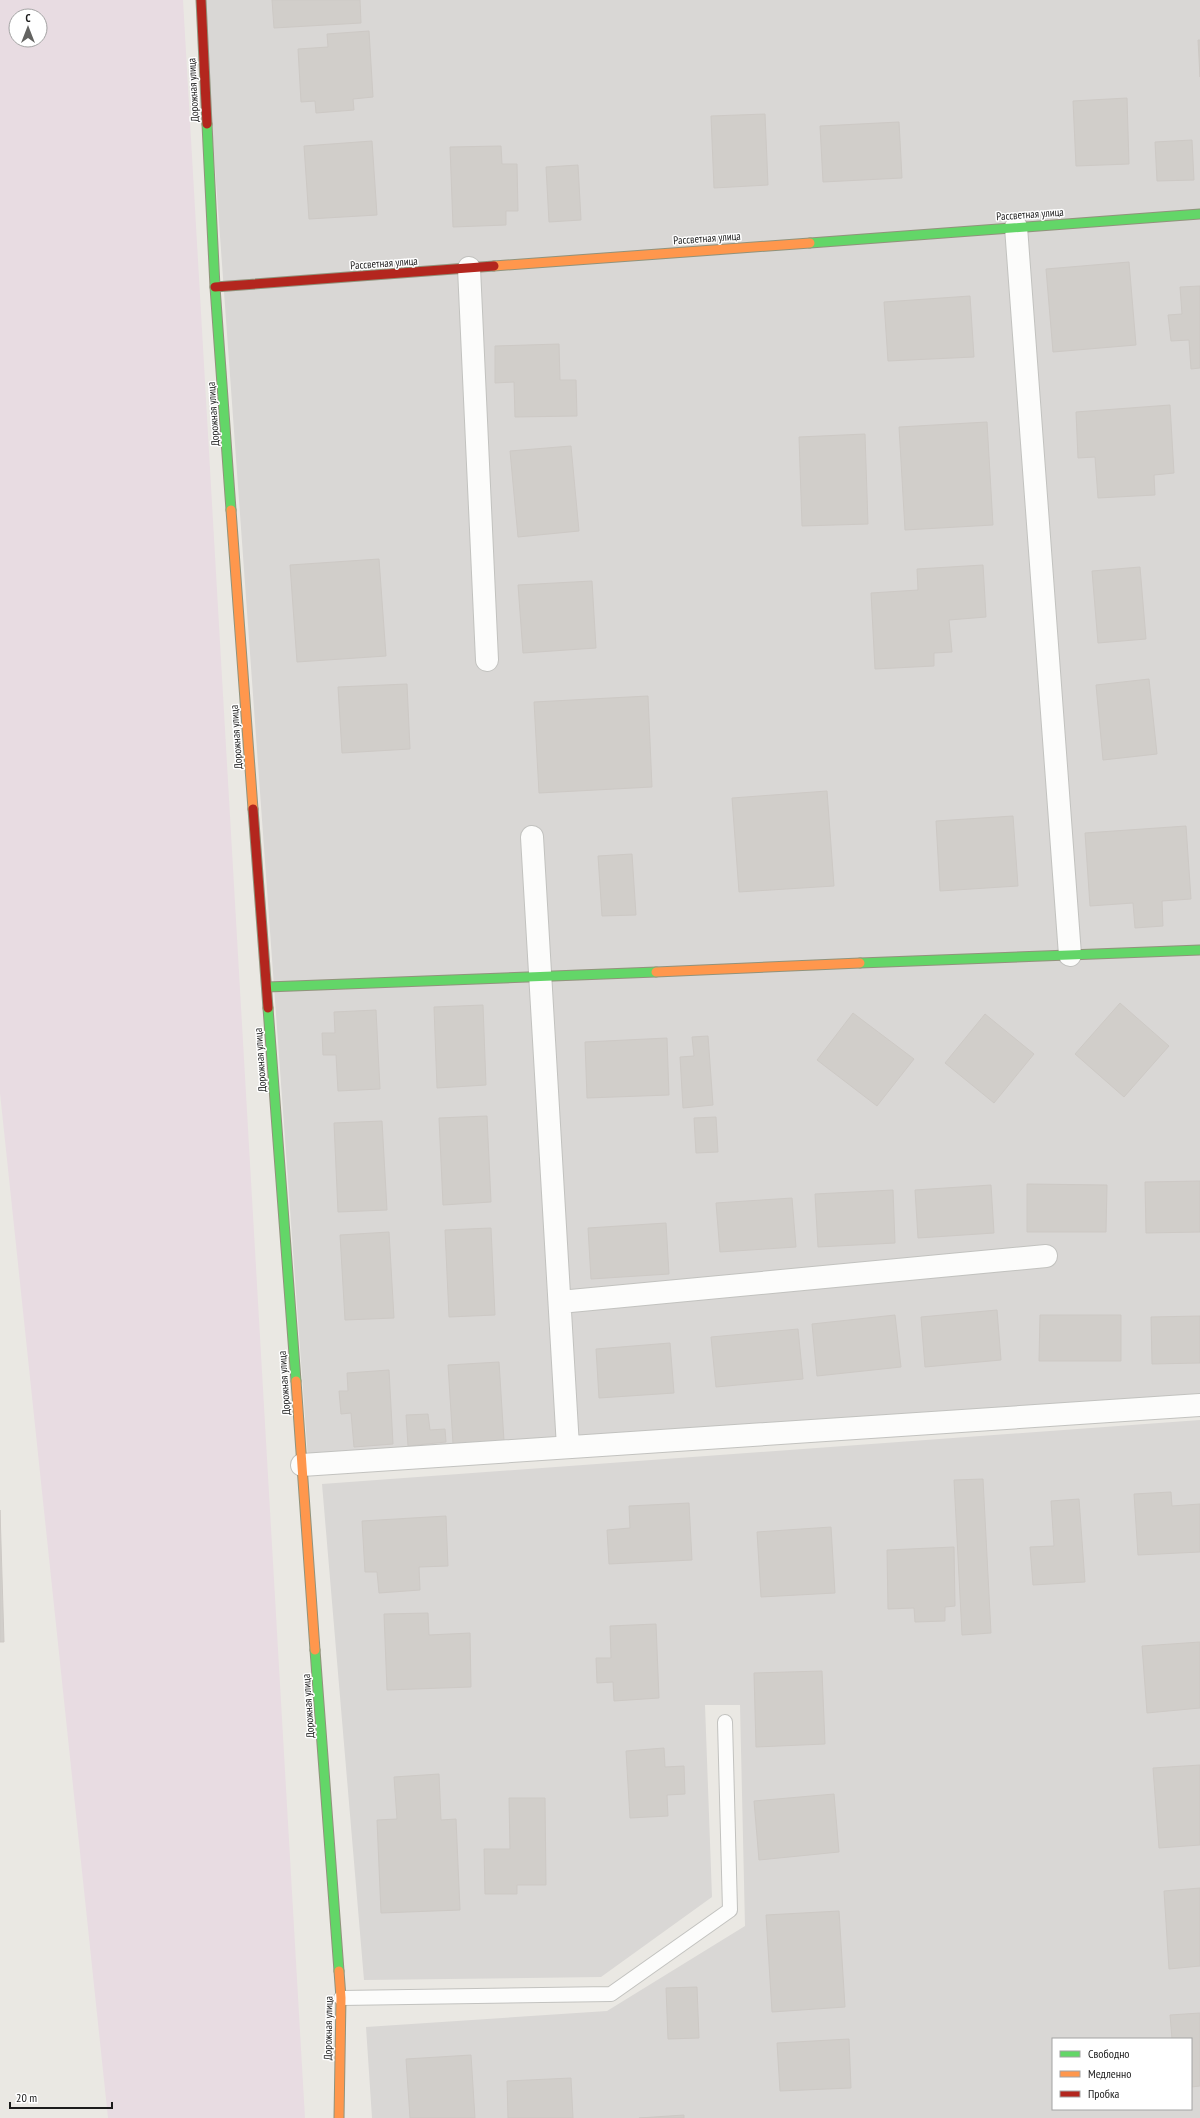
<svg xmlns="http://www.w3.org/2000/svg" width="1200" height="2118" font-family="'PT Sans Narrow',sans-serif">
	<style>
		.residential { fill: #d9d7d5; fill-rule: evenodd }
		.industrial { fill: #e8dce2; fill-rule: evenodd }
		.building { fill: #d1ceca; stroke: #cdc9c5 }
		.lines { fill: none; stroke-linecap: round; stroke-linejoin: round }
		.lane-casing { stroke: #c2c2bf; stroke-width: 16 }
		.street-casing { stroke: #c2c2bf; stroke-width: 24 }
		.fast-casing { stroke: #91937c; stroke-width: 11 }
		.slow-casing { stroke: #91937c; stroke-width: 11 }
		.jam-casing { stroke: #91937c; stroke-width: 11 }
		.lane { stroke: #fcfcfb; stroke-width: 14 }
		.street { stroke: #fcfcfb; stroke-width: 22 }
		.fast { stroke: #63d668; stroke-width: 9 }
		.slow { stroke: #ff974d; stroke-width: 9 }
		.jam { stroke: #b3261e; stroke-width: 9 }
		.labels { text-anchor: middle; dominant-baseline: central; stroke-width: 3; stroke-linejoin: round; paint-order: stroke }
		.street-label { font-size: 11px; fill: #1b1b1b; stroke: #fff }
	</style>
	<rect width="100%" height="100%" fill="#eae8e3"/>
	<path class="residential" d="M203,0H1200V1397L308,1459Z
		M1200,1420V2118H372L366,2027L607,2011L745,1926L740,1705H705L712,1897L601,1977L364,1980L322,1484ZM1053,2039H1191V2109H1053Z"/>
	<path class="industrial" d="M0,0H183L305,2118H108L0,1093ZM16,16H40V40H16Z"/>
	<path class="building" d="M272,0H360L361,23L274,28Z
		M369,31L373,97L353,99L354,110L316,113L315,101L301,102L298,49L328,47L327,34Z
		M1198,40H1200V77Z
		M1127,98L1129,164L1076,166L1073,101Z
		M765,114L768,185L714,188L711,116Z
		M899,122L902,178L823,182L820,126Z
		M1192,140L1194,180L1157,181L1155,142Z
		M372,141L377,215L309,219L304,146Z
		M501,146L502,164H517L518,211H506V225L453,227L450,147Z
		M578,165L581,220L549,222L546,167Z
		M1129,262L1136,345L1053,352L1046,269Z
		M1200,286V368L1191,369L1189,340L1171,341L1168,315L1182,314L1180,287Z
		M970,296L974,357L888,361L884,302Z
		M559,344L560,380H576L577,416L515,417L514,382L495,383V346Z
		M1170,405L1174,473L1154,475L1155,495L1098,498L1095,457L1078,458L1076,412Z
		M987,422L993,525L905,530L899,427Z
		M865,434L868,524L802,526L799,437Z
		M571,446L579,531L518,537L510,451Z
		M379,559L386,656L297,662L290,565Z
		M983,565L986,617L949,620L952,652L934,653V666L875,669L871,593L918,590L917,569Z
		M1140,567L1146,639L1098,643L1092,571Z
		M592,581L596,648L523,653L518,585Z
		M1149,679L1157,754L1103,760L1096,685Z
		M407,684L410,749L342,753L338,687Z
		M648,696L652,787L539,793L534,702Z
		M827,791L834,886L739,892L732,798Z
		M1013,816L1018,886L940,891L936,821Z
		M1186,826L1191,899L1162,901L1163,926L1135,928L1133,903L1090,906L1085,833Z
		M632,854L636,915L602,916L598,856Z
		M1120,1003L1169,1046L1124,1097L1075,1054Z
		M483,1005L486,1085L437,1088L434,1007Z
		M376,1010L380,1089L338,1091L336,1055H323L322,1033H335L334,1012Z
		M853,1013L914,1059L877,1106L817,1060Z
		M985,1014L1034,1054L994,1103L945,1063Z
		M708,1036L713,1105L683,1108L680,1057L694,1056L692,1037Z
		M667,1038L669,1095L587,1098L585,1042Z
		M487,1116L491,1202L443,1205L439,1118Z
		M716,1117L718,1152L696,1153L694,1118Z
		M382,1121L387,1210L338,1212L334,1123Z
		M1200,1181V1232L1146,1233L1145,1182Z
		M1027,1184L1107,1185L1106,1232H1027Z
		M991,1185L994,1233L918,1238L915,1190Z
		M893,1190L895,1243L818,1247L815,1194Z
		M792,1198L796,1247L720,1252L716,1203Z
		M666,1223L669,1274L591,1279L588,1228Z
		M491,1228L495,1315L449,1317L445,1230Z
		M389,1232L394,1318L345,1320L340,1235Z
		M997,1310L1001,1360L925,1367L921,1317Z
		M895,1315L901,1367L817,1376L812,1324Z
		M1040,1315H1121V1361H1039Z
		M1200,1316V1363L1152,1364L1151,1317Z
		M798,1329L803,1379L716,1387L711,1337Z
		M670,1343L674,1393L599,1398L596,1349Z
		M499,1362L504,1441L453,1444L448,1365Z
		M389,1370L393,1444L354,1447L351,1413L341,1414L339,1391H348L347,1373Z
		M428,1414L430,1430L445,1429L446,1442L408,1446L406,1415Z
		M983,1479L991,1633L962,1635L954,1480Z
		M1171,1492L1172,1506L1200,1504V1552L1138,1555L1134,1494Z
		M1079,1499L1085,1582L1033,1585L1030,1547L1054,1546L1051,1501Z
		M689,1503L692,1560L609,1564L607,1530L630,1528L629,1506Z
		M0,1510L4,1642H0Z
		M446,1516L448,1566L419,1567L420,1590L379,1593L377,1572H365L362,1521Z
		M831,1527L835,1593L761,1597L757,1532Z
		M954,1547L955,1606L945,1607V1621L915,1622L914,1608L888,1609L887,1550Z
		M428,1613L429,1635L470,1633L471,1687L387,1690L384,1614Z
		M656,1624L659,1698L614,1701L613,1682L597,1683L596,1658H611L610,1626Z
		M1200,1642V1708L1147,1713L1142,1646Z
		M822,1671L825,1744L756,1747L754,1673Z
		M664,1748L665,1767L684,1766L685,1794L667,1795L668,1816L630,1818L626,1751Z
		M1200,1765V1845L1159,1848L1153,1768Z
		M439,1774L441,1820L456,1819L460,1910L381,1913L377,1820L397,1819L394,1777Z
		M834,1794L839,1852L759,1860L754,1801Z
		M509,1798H545L546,1885H517V1894H485L484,1849H510Z
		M1200,1888V1966L1169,1969L1164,1891Z
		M839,1911L845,2007L772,2012L766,1915Z
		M697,1987L699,2038L668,2039L666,1988Z
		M1200,2013V2086L1191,2087V2039H1172L1170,2015Z
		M849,2039L851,2088L780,2091L777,2043Z
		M471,2055L475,2118H410L406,2059Z
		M571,2078L573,2118H508L507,2081Z
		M684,2115V2118H639Z"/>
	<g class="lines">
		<g class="lane-casing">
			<path id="lane" d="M341,1998L611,1994L730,1910L725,1722"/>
		</g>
		<g class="street-casing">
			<path id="street" d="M1016,227L1070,955
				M469,268L487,660
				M532,837L568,1447
				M560,1302L1046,1256
				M302,1465L1200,1405"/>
		</g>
		<g class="fast-casing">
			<path id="fast" d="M207,124L215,287L231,510
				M810,243L1200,214
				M860,963L1200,950
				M267,987L656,972
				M268,1008L296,1381
				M315,1650L339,1971"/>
		</g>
		<g class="slow-casing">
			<path id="slow" d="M494,266L810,243
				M231,510L253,809
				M656,972L860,963
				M296,1381L315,1650
				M339,2118L341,1998L339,1971"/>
		</g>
		<g class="jam-casing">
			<path id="jam" d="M201,0L207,124
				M215,287L494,266
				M253,809L268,1008"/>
		</g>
		<use href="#lane" class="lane"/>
		<use href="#street" class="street"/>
		<use href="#fast" class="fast"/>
		<use href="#slow" class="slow"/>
		<use href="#jam" class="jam"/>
	</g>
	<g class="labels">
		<g class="street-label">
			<text transform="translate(193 90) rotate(-93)">Дорожная улица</text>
			<text transform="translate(1030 214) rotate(-4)">Рассветная улица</text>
			<text transform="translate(707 238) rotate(-4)">Рассветная улица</text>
			<text transform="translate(384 263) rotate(-4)">Рассветная улица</text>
			<text transform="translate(213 414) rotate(-94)">Дорожная улица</text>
			<text transform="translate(236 737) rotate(-94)">Дорожная улица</text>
			<text transform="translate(260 1060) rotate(-94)">Дорожная улица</text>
			<text transform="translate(284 1383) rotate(-94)">Дорожная улица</text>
			<text transform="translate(308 1706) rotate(-94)">Дорожная улица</text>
			<text transform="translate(328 2028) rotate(-89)">Дорожная улица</text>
		</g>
	</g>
	<rect x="1052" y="2038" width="140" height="72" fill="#ffffff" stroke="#a4a4a4"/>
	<rect x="1060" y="2051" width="20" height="6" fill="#63d668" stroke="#a4a4a4"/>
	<text x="1088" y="2058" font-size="12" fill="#1b1b1b">Свободно</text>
	<rect x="1060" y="2071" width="20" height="6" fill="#ff974d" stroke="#a4a4a4"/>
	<text x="1088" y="2078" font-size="12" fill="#1b1b1b">Медленно</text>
	<rect x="1060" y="2091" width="20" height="6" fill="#b3261e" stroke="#a4a4a4"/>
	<text x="1088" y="2098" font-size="12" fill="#1b1b1b">Пробка</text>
	<g transform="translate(28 28)"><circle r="19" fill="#ffffff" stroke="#a4a4a4"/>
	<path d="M0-3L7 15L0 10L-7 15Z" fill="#636361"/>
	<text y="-6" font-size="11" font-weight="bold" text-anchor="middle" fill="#1b1b1b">С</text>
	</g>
	<path d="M10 2102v6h102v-6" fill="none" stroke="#1b1b1b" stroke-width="2"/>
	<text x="16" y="2102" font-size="12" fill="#1b1b1b" stroke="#ffffff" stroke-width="3" paint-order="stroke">20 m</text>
</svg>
